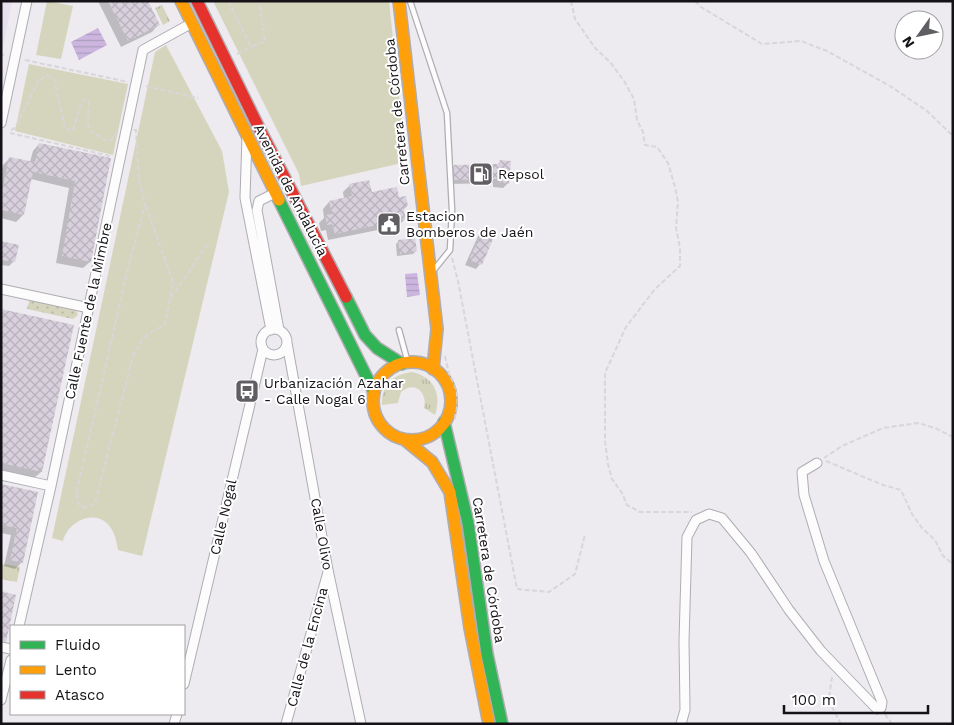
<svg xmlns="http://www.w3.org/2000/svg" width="954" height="725" font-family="'Work Sans',sans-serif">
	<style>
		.built { fill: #e7e0ee }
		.grass { fill: url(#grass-tufts) }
		.park { fill: #d5d5bd }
		.garden { fill: url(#garden-dots) }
		.water { fill: url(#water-rules) }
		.shadow { fill: #0003 }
		.building { fill: url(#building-cross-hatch) }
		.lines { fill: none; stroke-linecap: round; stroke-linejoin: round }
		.lane-casing { stroke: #afadb2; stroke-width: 7 }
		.street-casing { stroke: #afadb2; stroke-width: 11 }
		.fast-casing { stroke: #afadb2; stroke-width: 14 }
		.slow-casing { stroke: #afadb2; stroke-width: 14 }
		.jam-casing { stroke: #afadb2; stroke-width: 14 }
		.path { stroke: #d7d6d8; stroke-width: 2; stroke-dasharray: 5 2.5; stroke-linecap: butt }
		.lane { stroke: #fcfcfd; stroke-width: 4.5 }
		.street { stroke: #fcfcfd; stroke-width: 9 }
		.fast { stroke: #30b455; stroke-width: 11 }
		.slow { stroke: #ff9f0a; stroke-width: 11 }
		.jam { stroke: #e5322d; stroke-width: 11 }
		.labels { text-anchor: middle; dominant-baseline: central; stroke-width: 4; stroke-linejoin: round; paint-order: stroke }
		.street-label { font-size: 14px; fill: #141216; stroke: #fff }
		.poi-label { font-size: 14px; fill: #141216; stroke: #fff; text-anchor: start }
	</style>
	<defs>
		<pattern id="grass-tufts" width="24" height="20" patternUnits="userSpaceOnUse" patternTransform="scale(1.25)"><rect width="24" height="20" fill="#d5d5bd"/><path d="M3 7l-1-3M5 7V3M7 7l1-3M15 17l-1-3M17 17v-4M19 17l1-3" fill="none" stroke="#b6b6a2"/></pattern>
		<pattern id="garden-dots" width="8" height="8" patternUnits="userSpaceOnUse" patternTransform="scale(1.25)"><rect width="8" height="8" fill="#d5d5bd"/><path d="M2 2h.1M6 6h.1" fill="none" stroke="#b6b6a2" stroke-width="1.8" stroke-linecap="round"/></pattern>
		<pattern id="water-rules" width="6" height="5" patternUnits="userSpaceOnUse" patternTransform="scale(1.25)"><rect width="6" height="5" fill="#ccb6df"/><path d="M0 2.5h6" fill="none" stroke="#ae9bbf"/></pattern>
		<pattern id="building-cross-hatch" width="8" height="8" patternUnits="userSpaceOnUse" patternTransform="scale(1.25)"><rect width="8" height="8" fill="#d8d1dd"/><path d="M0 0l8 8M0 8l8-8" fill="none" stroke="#b8b2bd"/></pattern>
	</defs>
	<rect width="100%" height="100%" fill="#edeaf0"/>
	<path class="built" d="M1,1H12L2,52H1Z"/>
	<path class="grass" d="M162,5L170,21L163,25L155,8Z
		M412,372C434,377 442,394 435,415L424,408C428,392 414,380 401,392L398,403L382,405C381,386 393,374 412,372Z
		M1,563L4,565L5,564L20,567L17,582L1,579Z"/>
	<path class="park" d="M47,1L73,6L61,59L36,55Z
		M213,1H389L406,162L301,186L299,174Z
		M166,45L222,151L229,192L142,556L118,550C116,539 114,528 104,521C89,511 67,524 63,541L52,538L155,52Z
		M29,64L128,84L113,155L15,131Z"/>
	<path class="garden" d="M30,298L75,308L78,315L73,319L27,309Z"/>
	<path class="water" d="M98,28L107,45L79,60L71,42Z
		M417,273L420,295L407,297L405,274Z"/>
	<path class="shadow" d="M98,1H146L158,25L152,32L121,47Z
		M39,144L110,159L90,262L83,268L56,263L69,188L31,179L23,215L16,222L1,218V173L3,165L10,158L30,162L33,151Z
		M500,162L508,183L503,188L493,187V183L450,184L449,171L454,166H496Z
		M350,185L371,193L398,199L407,206L403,210L405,219L398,226L328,240L326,230L321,231L319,223L324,218L323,209L329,202L344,199L343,192Z
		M484,229L494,233L480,264L476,269L465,265L479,234Z
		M399,241L416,251L413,254L397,256L396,244Z
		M1,242L14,261L9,266L1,265Z
		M1,310L41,472L34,478L1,471Z
		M1,485L37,493L22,562L15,569L4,566L11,535L1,533Z"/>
	<path class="building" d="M108,1H148L160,25L128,41Z
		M39,143L111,158L91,262L62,256L75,181L33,172L24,215L1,210V196L9,157L35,162Z
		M500,160L511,161L509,184L498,182L497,179L454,180V165L499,164Z
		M369,180L372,192L397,187L399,197L406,196L408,206L403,207L406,219L335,234L332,224L327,225L325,215L332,214L329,201L352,196L349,184Z
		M484,228L496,232L482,265L469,260Z
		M415,238L417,251L400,254L398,240Z
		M1,241L19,245L15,262L1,260Z
		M1,309L74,325L42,472L1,463Z
		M1,484L38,492L23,563L10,560L17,528L1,525Z
		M1,591L16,595L6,642L1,641Z"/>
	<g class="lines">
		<g class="lane-casing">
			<path id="lane" d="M410,1L447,113L452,210L450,250L433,271
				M399,330L408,363"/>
		</g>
		<g class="street-casing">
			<path id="street" d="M1,123L27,1
				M247,137L245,198L271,330
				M275,193L259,201L257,210L279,330
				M1,289L89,308
				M261 342a13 13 0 1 1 26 0a13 13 0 1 1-26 0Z
				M287,343L328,570L361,724
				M1,475L51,486
				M19,626L51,486L143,50L192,23
				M1,647L11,649
				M184,684L263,349
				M1,700L11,660
				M174,724L177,714
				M286,724L328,572
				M681,724L685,710L684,641L687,537L696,520L709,514L722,518L751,553L789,610L821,651L877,709L881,708L882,702L824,561L804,495L802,472L817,463"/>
		</g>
		<g class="fast-casing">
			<path id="fast" d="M279,200L374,392
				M346,297L365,335L377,348L402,364
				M444,422L468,523L487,654L502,724"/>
		</g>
		<g class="slow-casing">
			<path id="slow" d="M181,1L279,200
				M399,1L437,329L433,369
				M373 401a39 39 0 1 1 78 0a39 39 0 1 1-78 0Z
				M404,439L432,462L450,492L470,628L489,724"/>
		</g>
		<g class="jam-casing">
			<path id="jam" d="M197,1L259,128L346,297"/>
		</g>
		<path class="path" d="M228,1L251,47L265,41L259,1
			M571,1L575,19L595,48L610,62L624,81L634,99L637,120L643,132L645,145L657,147L668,163L675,187L678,202L676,228L680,248V266L655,289L626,327L605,373V441L608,464L612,479L622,493L627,505L640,512H692
			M695,1L701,7L762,44L801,41L827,51L890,86L927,111L953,136
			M1,54L4,55
			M237,54L251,47
			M25,60L128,82
			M146,86L198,98
			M11,130L15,128L39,80L47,75L54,79L65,128L72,131L74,128L81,103L85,99L89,102L88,124L91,132L108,141L111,140L116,133
			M134,130H136L139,180L145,204L127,273L76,494L79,504L84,508L95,503L133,356L144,337L164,325L167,315L173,282L145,204
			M10,133L110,156
			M452,258L458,281L517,589L549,592L575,574L585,535
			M171,298L209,242
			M445,356L449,374L457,394L455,419
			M824,458L842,446L883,428L918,423L935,428L953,437
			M826,461L883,485L901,490L912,514L922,528L935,540L943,556L953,564
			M832,677L829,697L831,705L841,724
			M885,714L892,724"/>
		<use href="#lane" class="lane"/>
		<use href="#street" class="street"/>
		<use href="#fast" class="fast"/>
		<use href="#slow" class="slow"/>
		<use href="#jam" class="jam"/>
	</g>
	<defs>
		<g id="fuel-square" transform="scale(1.25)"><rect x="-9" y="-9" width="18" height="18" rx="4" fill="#605e62" stroke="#fff"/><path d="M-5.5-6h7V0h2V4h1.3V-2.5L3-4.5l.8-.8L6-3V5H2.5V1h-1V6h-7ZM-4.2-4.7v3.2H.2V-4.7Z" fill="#fff"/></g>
		<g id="civic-square" transform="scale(1.25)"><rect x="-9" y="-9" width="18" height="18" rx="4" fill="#605e62" stroke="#fff"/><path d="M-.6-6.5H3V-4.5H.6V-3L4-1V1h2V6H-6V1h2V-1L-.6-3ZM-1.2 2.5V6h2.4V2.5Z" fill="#fff"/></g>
		<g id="bus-square" transform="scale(1.25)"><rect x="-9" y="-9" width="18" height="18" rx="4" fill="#605e62" stroke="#fff"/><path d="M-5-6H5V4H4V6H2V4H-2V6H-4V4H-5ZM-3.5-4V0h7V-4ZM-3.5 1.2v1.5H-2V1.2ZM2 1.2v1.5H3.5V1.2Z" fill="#fff"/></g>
	</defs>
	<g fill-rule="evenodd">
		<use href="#fuel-square" x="481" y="174"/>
		<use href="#civic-square" x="389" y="224"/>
		<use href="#bus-square" x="247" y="391"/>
	</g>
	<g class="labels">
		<g class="street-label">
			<text transform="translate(397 112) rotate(-96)">Carretera de Córdoba</text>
			<text transform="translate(291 190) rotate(63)">Avenida de Andalucía</text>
			<text transform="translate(88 311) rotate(-78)">Calle Fuente de la Mimbre</text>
			<text transform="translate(223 517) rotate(-77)">Calle Nogal</text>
			<text transform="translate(322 534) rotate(80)">Calle Olivo</text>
			<text transform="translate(489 570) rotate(81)">Carretera de Córdoba</text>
			<text transform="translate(307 647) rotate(-75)">Calle de la Encina</text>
		</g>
		<g class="poi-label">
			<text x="498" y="174">Repsol</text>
			<text x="406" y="216">Estacion<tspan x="406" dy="16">Bomberos de Jaén</tspan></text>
			<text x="264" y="383">Urbanización Azahar<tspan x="264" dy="16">- Calle Nogal 6</tspan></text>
		</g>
	</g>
	<rect width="954" height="725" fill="none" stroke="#141216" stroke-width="5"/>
	<rect x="10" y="625" width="175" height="90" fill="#ffffff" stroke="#a1a0a2"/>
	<rect x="20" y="641" width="25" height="8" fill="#30b455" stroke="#a1a0a2"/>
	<text x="55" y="650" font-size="15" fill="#141216">Fluido</text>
	<rect x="20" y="666" width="25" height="8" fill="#ff9f0a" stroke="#a1a0a2"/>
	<text x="55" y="675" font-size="15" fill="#141216">Lento</text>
	<rect x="20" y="691" width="25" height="8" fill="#e5322d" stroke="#a1a0a2"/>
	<text x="55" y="700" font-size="15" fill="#141216">Atasco</text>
	<g transform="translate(919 35) rotate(237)"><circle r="24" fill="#ffffff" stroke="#a1a0a2"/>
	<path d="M0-4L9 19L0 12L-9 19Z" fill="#605e62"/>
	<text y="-8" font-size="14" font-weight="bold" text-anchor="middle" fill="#141216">N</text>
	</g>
	<path d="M784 705v8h144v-8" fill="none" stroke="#141216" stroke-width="2.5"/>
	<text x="792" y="705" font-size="15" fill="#141216" stroke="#ffffff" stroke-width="4" paint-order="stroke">100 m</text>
</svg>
